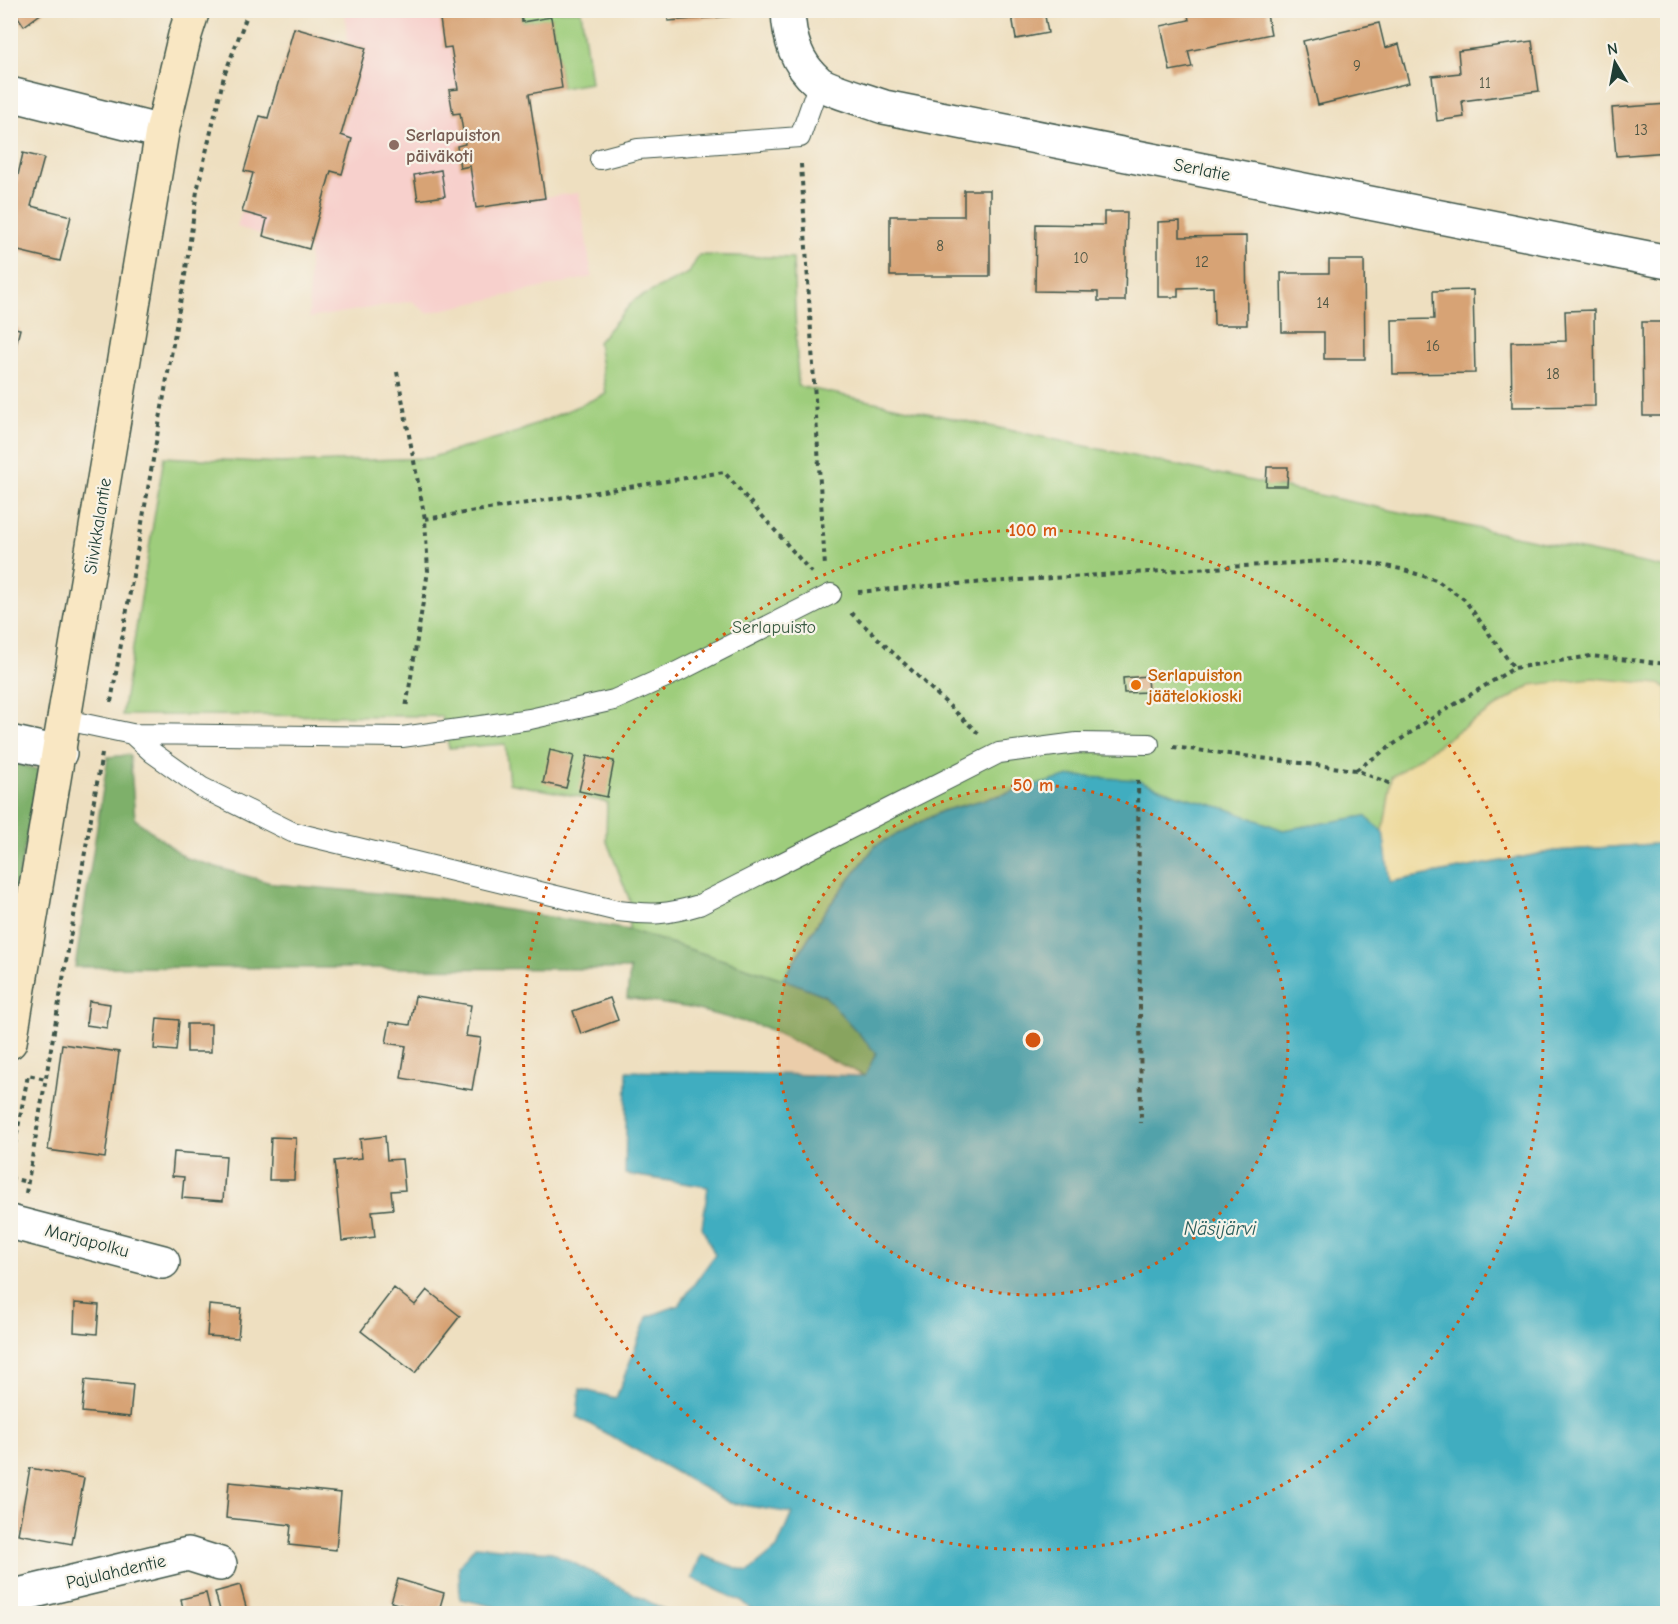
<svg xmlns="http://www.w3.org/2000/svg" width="1678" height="1624" font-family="'Comic Neue',sans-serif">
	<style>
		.built { fill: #f7d0cc }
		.green { fill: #9ecd7b; stroke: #5e8558; stroke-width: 1.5 }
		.forest { fill: #7eb06b; stroke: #4e7650; stroke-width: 1.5 }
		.sand { fill: #eeda9e; stroke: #868c69; stroke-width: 1.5 }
		.water { fill: #41adc0; stroke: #30757a; stroke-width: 1.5 }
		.building { fill: #d7a375 }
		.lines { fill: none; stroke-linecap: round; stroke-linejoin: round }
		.lane-casing { stroke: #3e5549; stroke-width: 22 }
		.street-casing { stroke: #3e5549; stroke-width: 36 }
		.secondary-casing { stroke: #3e5549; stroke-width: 36 }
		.path { stroke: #3e5549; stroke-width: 4; stroke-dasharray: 4.5 4.5; stroke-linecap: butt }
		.lane { stroke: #fff; stroke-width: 20 }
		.street { stroke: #fff; stroke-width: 33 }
		.secondary { stroke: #f9e7c3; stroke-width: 33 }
		.ring { fill: none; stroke: #d45610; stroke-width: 3; stroke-dasharray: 3 6 }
		.education-dot { fill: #8d6e63; stroke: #f7f3e8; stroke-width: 2 }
		.food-dot { fill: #e8710a; stroke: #f7f3e8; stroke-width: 2 }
		.labels { text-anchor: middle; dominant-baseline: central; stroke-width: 4.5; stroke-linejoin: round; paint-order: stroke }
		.number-label { font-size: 15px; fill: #4d5644 }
		.education-label { font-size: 18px; font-weight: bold; fill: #785e54; stroke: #f7f3e8; text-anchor: start }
		.street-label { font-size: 18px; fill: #1f3d34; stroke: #f7f3e8 }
		.park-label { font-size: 18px; fill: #385a42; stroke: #f7f3e8 }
		.food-label { font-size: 18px; font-weight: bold; fill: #c56008; stroke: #f7f3e8; text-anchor: start }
		.water-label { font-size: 20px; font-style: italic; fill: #295f5e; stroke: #f7f3e8 }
		.centre { fill: #d45610; stroke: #f7f3e8; stroke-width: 3 }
		.ring-label { font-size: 18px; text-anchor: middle; font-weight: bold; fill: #d45610; stroke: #f7f3e8; stroke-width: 4.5; stroke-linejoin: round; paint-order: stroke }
	</style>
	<rect width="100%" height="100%" fill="#f7f3e8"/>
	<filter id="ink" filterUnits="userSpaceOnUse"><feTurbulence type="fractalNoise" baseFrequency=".0167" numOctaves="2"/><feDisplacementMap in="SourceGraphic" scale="12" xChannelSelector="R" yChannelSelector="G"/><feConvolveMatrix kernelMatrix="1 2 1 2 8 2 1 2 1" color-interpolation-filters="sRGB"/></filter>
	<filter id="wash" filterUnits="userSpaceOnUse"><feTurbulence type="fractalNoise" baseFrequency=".008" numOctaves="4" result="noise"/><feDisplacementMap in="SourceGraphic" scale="24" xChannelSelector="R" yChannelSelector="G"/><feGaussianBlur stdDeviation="1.35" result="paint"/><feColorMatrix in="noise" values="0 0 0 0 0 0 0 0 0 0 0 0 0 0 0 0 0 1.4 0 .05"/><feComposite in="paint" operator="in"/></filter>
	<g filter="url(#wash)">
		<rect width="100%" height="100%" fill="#eedfc0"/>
		<path class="built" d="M521,10L551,17L562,88L529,94L544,197L579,193L592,277L427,313L412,301L309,318V249L237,227L253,174L244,171L260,116L268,118L294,28L347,42L345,11Z"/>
		<path class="green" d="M521,11H581L591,83L562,88L551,18L522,22Z
			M699,255L793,258L798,386L1667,568V688L1531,685L1458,731L1392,777L1383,832L1365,816L1283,830L1227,809L1178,795L1138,780L1070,776L942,811L876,845L825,911L783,979L629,930L630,901L606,839L607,802L509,783L505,744L449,748L441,716L122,715L164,457L280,463L429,458L518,432L606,394L598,342L634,300L689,273Z"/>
		<path class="forest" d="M130,755L135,819L186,858L274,884L435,898L629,930L783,979L824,995L877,1053L865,1076L764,1027L690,1008L627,998L630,969L75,967L108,757Z
			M11,762L40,770L11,917Z"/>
		<path class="sand" d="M1592,678L1659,684L1667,688V843L1555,851L1389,882L1383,832L1392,777L1458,731L1531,685Z"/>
		<path class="water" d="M1070,776L1138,780L1178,795L1227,809L1283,830L1365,816L1383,832L1390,882L1555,851L1667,843V1613H756L742,1602L692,1578L701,1555L748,1572L777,1548L792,1513L730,1503L577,1417L580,1389L616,1398L647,1317L679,1305L715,1255L702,1227L708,1187L625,1174L627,1071L865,1076L876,1053L824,995L783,979L825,911L876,845L942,811Z
			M475,1546L552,1552L671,1613H498L496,1607L460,1599L459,1566Z"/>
		<g id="blocks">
			<path class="building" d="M10,10H46L24,26L16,14L10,18Z
				M446,10H521L522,22L551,17L562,88L529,94L545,198L476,208L470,166L460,168L457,146L465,144L460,113L453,114L449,90L458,89L451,47L444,48L440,19H447Z
				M667,10H733L734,16L668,21Z
				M909,10H924V12L910,14Z
				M1011,10H1044L1048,33L1016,39Z
				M1187,10H1266L1271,34L1188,51L1192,67L1170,71L1161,26L1189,20Z
				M1379,23L1385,48L1399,44L1409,83L1318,105L1303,41Z
				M294,28L366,48L341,135L352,139L342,174L331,171L309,249L263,236L267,219L242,212L253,173L244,171L260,116L268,118Z
				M1532,41L1539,91L1462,101L1464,117L1437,121L1432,76L1460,73L1458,51Z
				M1668,104V152L1616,156L1612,108Z
				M23,153L44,158L31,206L71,216L60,261L10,249V183L16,184Z
				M441,170L445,196L418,200L414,175Z
				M964,190H990V276H890V216H964Z
				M1104,212H1127L1125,301H1098V292L1035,291L1036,224L1104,225Z
				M1180,221V237L1246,236L1247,325H1214L1213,287L1178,288V297H1158V222Z
				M1329,260H1364L1365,359H1324V332H1282L1281,273H1329Z
				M1473,290L1475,373L1393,374L1392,320L1434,319L1433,291Z
				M1594,310L1595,406L1512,407L1511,342L1566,341L1565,311Z
				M1642,322H1665L1668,416H1643Z
				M10,327L20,329L11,365H10Z
				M1267,467H1288L1287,486H1266Z
				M1147,676L1148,692L1124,693L1123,678Z
				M550,750L574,756L566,788L543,783Z
				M587,756L614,761L607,797L579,791Z
				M415,996L471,1005L466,1036L481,1038L472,1090L401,1078L406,1046L386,1043L390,1022L410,1025Z
				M610,998L618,1020L581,1034L573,1011Z
				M89,1001L110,1004L107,1028L86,1025Z
				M157,1018L179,1020L176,1051L154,1049Z
				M187,1024H211V1052H187Z
				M62,1044L119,1052L105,1158L48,1150Z
				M385,1136L387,1160L402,1159L405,1190L391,1191L393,1209L372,1211L375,1237L342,1241L334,1161L362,1158L360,1139Z
				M271,1137L296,1138L294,1180H269Z
				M174,1152L226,1156L223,1201L182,1198L184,1177L172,1176Z
				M394,1288L415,1305L427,1290L460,1316L415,1373L361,1331Z
				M75,1303L99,1305L97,1334L74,1332Z
				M209,1305L241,1308L238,1338L207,1336Z
				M85,1380L133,1385L130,1417L82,1412Z
				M30,1468L84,1478L72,1544L18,1534Z
				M229,1482L341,1493L336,1550L289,1545L291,1525L226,1518Z
				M398,1579L444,1593L438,1614H429L391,1602Z
				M240,1585L248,1614H221L215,1592Z
				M206,1593L211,1614H184L181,1599Z"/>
		</g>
	</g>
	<g filter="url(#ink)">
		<use href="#blocks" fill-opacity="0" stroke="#3e5549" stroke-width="1.5"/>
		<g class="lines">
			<g class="lane-casing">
				<path id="lane" d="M600,159L638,149L800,137L819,83
					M66,720L132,734L153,753L201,787L292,832L618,911C652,915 666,915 699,905L999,753L1077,743L1149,744
					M132,734L402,737L530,719L614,700L677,672L831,594"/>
			</g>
			<g class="street-casing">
				<path id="street" d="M788,10C789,39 796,63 818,82C826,89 871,102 884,107L1668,262
					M10,94L162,132
					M10,742L60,753
					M10,1222L163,1262
					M10,1597L188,1554L220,1564"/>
			</g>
			<g class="secondary-casing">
				<path id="secondary" d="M10,1042L162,132L185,35L193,10"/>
			</g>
			<path class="path" d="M801,164L825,567
				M397,372L425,519L428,571L406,708
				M425,519L724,472L812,573
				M858,592L941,585L1324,561L1363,562L1401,569L1436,580L1464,599L1514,668
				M851,613L979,734
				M111,702L186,269L197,191L224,76L249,10
				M1173,747L1356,770L1391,784
				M1356,770L1429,720L1514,668L1591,656L1668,664
				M1138,780L1141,1123
				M10,1170L28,1075L46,1079
				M10,1178L28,1182
				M26,1193L102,754
				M10,1276L14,1256"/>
			<use href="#lane" class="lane"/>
			<use href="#street" class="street"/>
			<use href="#secondary" class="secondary"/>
		</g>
	</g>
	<circle cx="1033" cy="1040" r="255" fill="#d45610" fill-opacity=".12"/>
	<g class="ring">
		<circle cx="1033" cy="1040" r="255"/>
		<circle cx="1033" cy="1040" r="510"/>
	</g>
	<circle class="education-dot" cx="394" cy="145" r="6"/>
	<circle class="food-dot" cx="1136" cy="685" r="6"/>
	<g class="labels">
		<g class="number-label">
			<text x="1357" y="66">9</text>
			<text x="1485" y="83">11</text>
			<text x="1641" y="130">13</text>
			<text x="940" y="246">8</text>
			<text x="1081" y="258">10</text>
			<text x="1202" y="262">12</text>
			<text x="1323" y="303">14</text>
			<text x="1433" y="346">16</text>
			<text x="1553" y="374">18</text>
		</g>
		<g class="education-label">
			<text x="406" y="135">Serlapuiston<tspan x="406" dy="21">päiväkoti</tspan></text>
		</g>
		<g class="street-label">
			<text transform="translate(1202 170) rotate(11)">Serlatie</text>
			<text transform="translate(98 526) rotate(-81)">Siivikkalantie</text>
			<text transform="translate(87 1241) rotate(15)">Marjapolku</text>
			<text transform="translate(116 1572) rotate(-13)">Pajulahdentie</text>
		</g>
		<g class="park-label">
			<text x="774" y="627">Serlapuisto</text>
		</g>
		<g class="food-label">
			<text x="1148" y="675">Serlapuiston<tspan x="1148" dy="21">jäätelokioski</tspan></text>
		</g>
		<g class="water-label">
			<text x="1220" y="1228">Näsijärvi</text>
		</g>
	</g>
	<circle cx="1033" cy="1040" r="9" class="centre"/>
	<g class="ring-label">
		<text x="1033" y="536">100 m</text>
		<text x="1033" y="791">50 m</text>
	</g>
	<rect width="1678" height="1624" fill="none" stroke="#f7f3e8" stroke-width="36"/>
	<g transform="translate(1615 63) rotate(350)" stroke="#f7f3e8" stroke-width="4.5" paint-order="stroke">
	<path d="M0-4.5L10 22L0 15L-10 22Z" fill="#1f3d34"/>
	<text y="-9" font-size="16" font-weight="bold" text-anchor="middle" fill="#1f3d34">N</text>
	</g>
</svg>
